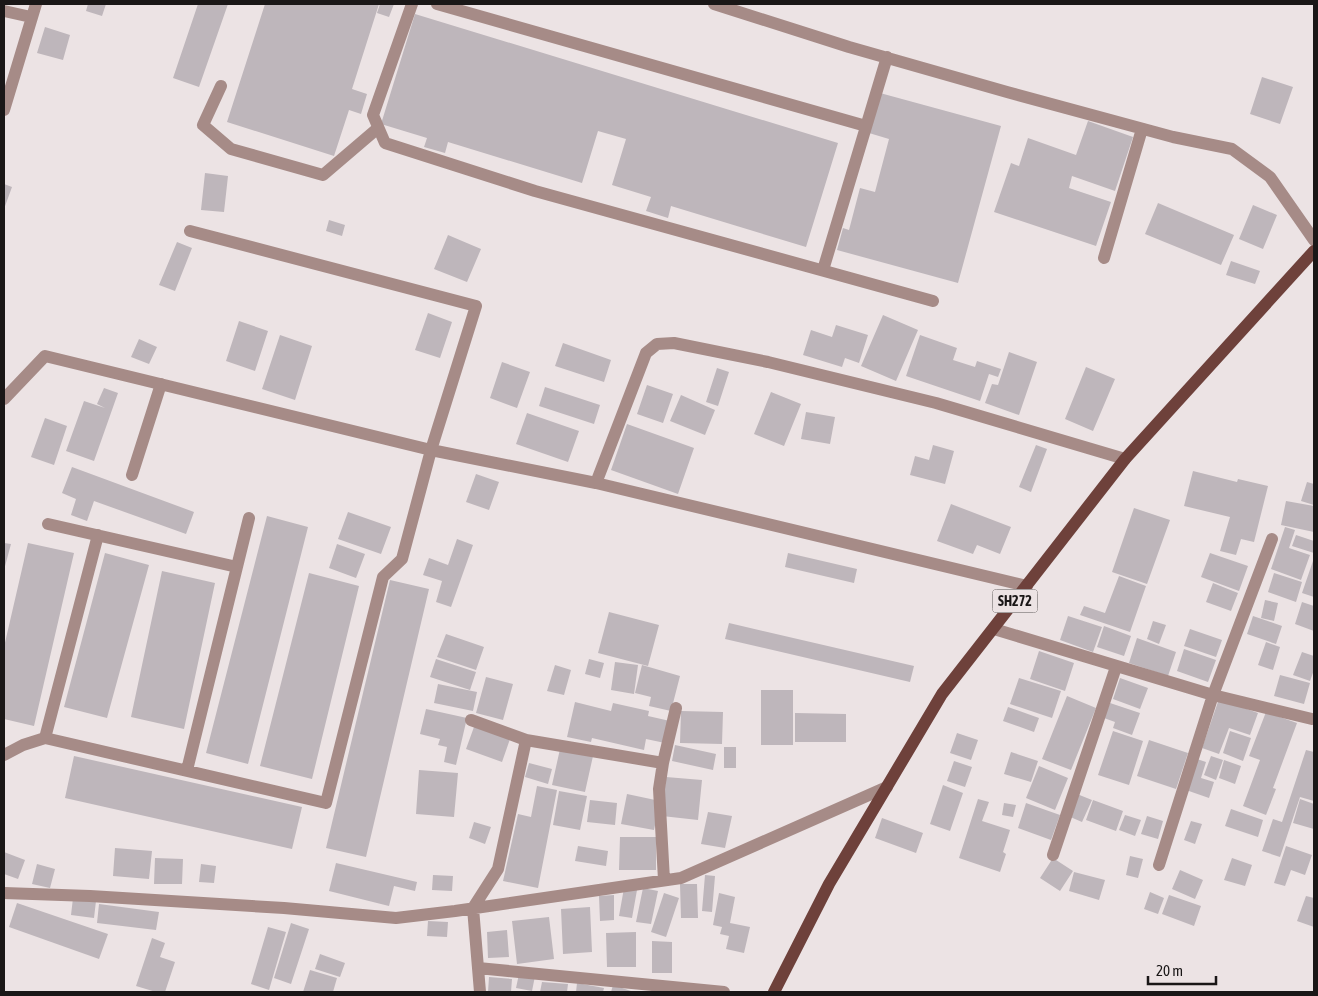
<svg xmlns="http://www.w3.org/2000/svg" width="1318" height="996" font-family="'Asap Condensed',sans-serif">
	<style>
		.building { fill: #beb6bb }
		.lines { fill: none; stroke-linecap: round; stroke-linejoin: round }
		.street { stroke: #a68b87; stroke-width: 12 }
		.primary { stroke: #6e413b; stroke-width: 12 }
		.labels { text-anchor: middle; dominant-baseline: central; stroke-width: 4; stroke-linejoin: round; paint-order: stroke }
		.shield { fill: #ece3e4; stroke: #595454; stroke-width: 1 }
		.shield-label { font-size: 14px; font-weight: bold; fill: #1a1717 }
	</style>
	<rect width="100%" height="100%" fill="#ece3e4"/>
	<path class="building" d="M88,4H106L102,16L86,11Z
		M198,4H228L199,87L173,78Z
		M265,4H379L352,89L367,94L361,114L349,110L334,156L227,122Z
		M380,4H394L389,17L377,13Z
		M415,14L838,143L806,247L671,206L668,218L646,211L651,197L612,185L626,139L598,131L582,183L448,142L445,153L424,147L427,138L381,124Z
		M45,27L70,35L63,60L37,53Z
		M1262,77L1293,87L1280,124L1250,114Z
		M880,93L1001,126L958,283L837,250L843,228L849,230L860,188L875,192L889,139L869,133Z
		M1088,121L1133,137L1115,191L1072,176L1069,188L1111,202L1096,246L994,212L1011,163L1019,166L1028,138L1076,155Z
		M205,173L228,176L224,212L201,210Z
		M4,184L12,187L4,209Z
		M1158,203L1234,235L1221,265L1145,234Z
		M1253,205L1277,215L1263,249L1239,239Z
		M329,220L345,225L342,236L326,231Z
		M448,235L481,249L467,282L434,269Z
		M177,242L192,248L175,291L159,285Z
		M1231,261L1260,271L1255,284L1226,275Z
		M428,313L452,322L440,358L415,350Z
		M883,315L918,330L896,381L861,366Z
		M239,321L268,331L255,371L226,361Z
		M836,325L868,335L859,363L845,358L842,367L803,355L811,330L832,337Z
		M280,335L312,346L295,400L262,389Z
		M920,335L957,348L953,360L975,367L977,361L1001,369L998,377L989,374L980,401L906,376Z
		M139,339L157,347L149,364L131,357Z
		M563,343L611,360L604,382L555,366Z
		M1009,352L1037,362L1019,415L985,403L992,384L998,385Z
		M502,362L530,372L517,408L490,398Z
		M1086,367L1115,379L1093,431L1065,419Z
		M717,368L729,372L718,406L706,402Z
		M647,385L673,394L663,423L637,414Z
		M545,387L600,405L594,424L539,406Z
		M104,388L118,393L94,461L66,451L84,401L105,408L97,404Z
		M771,392L801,404L784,446L754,434Z
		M681,395L715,410L705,435L670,421Z
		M806,412L835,417L830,444L801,439Z
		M527,413L579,431L568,462L516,444Z
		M45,418L67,426L54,465L31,457Z
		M627,424L694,448L678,494L611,470Z
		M933,445L954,451L945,484L910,475L915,456L929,460Z
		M1036,445L1047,449L1031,492L1019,487Z
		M72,467L194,512L186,534L94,501L87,521L71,515L76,499L62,493Z
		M1193,471L1237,482L1238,479L1268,486L1254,542L1241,539L1236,555L1220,551L1230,517L1184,506Z
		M476,474L499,482L489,510L466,502Z
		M1307,482L1314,484V505L1301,501Z
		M1286,501L1314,506V532L1281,525Z
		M951,504L1011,527L1000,554L977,545L973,554L937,541Z
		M1134,508L1170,520L1147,584L1112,572Z
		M348,512L391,527L381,554L338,539Z
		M267,516L308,527L248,764L206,753Z
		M1285,527L1295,530L1289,548L1310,555L1301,580L1271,569Z
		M1296,535L1314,541V553L1292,546Z
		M457,539L473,545L451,607L436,602L442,581L423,575L429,558L448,565Z
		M4,543L11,544L4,570Z
		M28,543L74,553L34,726L4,719V647Z
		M337,544L365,554L356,578L329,568Z
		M105,553L149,565L107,718L64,707Z
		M788,553L857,569L854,583L785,567Z
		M1210,553L1248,566L1239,591L1201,577Z
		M1314,558V597L1302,593Z
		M162,571L215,583L184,729L131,717Z
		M309,573L359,586L312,779L260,766Z
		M1274,573L1302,582L1296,602L1268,592Z
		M1119,576L1146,586L1130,632L1080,615L1084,606L1105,613Z
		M390,580L429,589L366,857L326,848Z
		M1213,583L1238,593L1231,611L1206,602Z
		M1265,600L1278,603L1274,621L1261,618Z
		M1302,602L1314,606V631L1295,624Z
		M609,612L659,625L648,666L598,653Z
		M1068,616L1102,627L1093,652L1060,640Z
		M1253,616L1282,626L1276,644L1247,634Z
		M1153,621L1166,625L1159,644L1147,639Z
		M729,623L914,666L910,682L725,639Z
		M1104,626L1131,636L1124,656L1097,647Z
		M1190,629L1222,640L1216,657L1184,646Z
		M446,634L484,647L476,670L437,657Z
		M1137,638L1176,652L1168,676L1129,663Z
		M1266,642L1280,647L1273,670L1258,665Z
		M1184,649L1216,660L1208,682L1177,671Z
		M1039,651L1074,663L1065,691L1030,679Z
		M1302,652L1314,656V670L1310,681L1293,675Z
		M436,659L476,672L470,690L430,677Z
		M589,659L604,663L600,678L585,674Z
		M615,662L638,665L634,694L611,690Z
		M555,665L571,670L564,695L547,691Z
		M642,665L680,676L671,711L649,706L651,697L635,693Z
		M1280,675L1310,683L1304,704L1274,696Z
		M486,677L513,684L503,720L476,713Z
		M1019,678L1061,691L1052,718L1010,704Z
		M1120,678L1148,688L1140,709L1113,699Z
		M438,684L477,692L473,711L434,703Z
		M761,690H793V745H761Z
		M1067,696L1096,708L1071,770L1042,759Z
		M1219,699L1258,713L1250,735L1229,728L1219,754L1202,748Z
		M575,702L611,711L613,703L649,711L648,716L670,721L665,743L646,739L644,750L592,738L591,742L567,737Z
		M1110,703L1140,713L1132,735L1113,728L1115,722L1104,718Z
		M1008,707L1039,718L1034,732L1003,721Z
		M426,709L467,718L456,765L444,762L447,747L438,745L440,739L420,734Z
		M681,711L723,712L722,744L680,743Z
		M1266,712L1297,723L1273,788L1276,789L1266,815L1243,806L1260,760L1249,756Z
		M795,713L846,714V742H795Z
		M474,727L510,739L502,762L466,749Z
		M1113,731L1143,741L1129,785L1098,775Z
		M1230,731L1251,738L1243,761L1223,753Z
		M957,733L978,740L971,760L950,753Z
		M1149,740L1188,753L1176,789L1137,776Z
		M675,745L716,754L713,770L672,761Z
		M724,747H736V768H724Z
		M560,749L593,756L585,792L552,785Z
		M1306,750L1314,752V801L1300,797L1280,857L1262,851L1273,819L1282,822Z
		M1011,752L1038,761L1031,782L1004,774Z
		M74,756L302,807L292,849L65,798Z
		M1211,756L1223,760L1216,780L1204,775Z
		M1197,759L1206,762L1201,778L1214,782L1209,798L1186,790Z
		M1224,760L1241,766L1235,784L1219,778Z
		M954,761L972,767L965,787L947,781Z
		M529,763L552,769L548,784L525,777Z
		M1039,766L1068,778L1055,810L1026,798Z
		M419,770L458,773L454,817L416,814Z
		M666,777L702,780L698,820L662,816Z
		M943,785L963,793L950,831L930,824Z
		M537,786L557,790L538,888L503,881L518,814L531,817Z
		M559,791L587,796L580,830L553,825Z
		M627,794L660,801L654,830L621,824Z
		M1077,794L1092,800L1082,822L1068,816Z
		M978,799L989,802L982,821L1010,830L1003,852L1006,854L1000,872L959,858Z
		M1300,799L1314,804V829L1293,823Z
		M590,800L617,803L615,825L587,822Z
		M1093,800L1123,811L1116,831L1086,820Z
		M1004,803L1016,805L1013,817L1002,815Z
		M1026,803L1060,815L1051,840L1018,828Z
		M1231,809L1263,820L1258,837L1225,826Z
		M708,812L732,816L725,848L701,844Z
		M1125,815L1141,820L1135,836L1119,830Z
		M1147,816L1163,821L1158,839L1141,834Z
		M882,818L923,833L916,853L875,838Z
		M1191,821L1202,824L1195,844L1184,840Z
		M474,822L491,827L485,844L469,838Z
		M620,837H656V870H619Z
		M578,846L608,851L606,866L575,861Z
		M1286,846L1312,855L1305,875L1291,870L1285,886L1274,883Z
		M115,848L152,851L149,879L113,876Z
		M4,852L25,860L18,879L4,874Z
		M1130,856L1143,859L1138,878L1126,875Z
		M155,858L183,859L182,884H154Z
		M1053,858L1073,871L1060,891L1040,878Z
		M1232,858L1252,865L1245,886L1224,880Z
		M336,863L417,882L415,891L394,886L389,906L329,891Z
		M37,864L55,869L50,888L32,884Z
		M201,864L216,866L214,883L199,882Z
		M1180,870L1203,880L1195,899L1172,889Z
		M1074,872L1105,880L1099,900L1069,891Z
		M433,875L453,876L452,891L432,890Z
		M705,875L715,876L712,912L702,911Z
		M680,884H697L698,918H681Z
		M624,888L637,890L632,918L619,916Z
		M643,888L658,891L651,924L636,922Z
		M1150,892L1164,898L1158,914L1144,909Z
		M664,893L679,898L666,937L651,932Z
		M719,893L735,897L730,923L750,927L744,953L726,949L729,936L720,934L722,927L713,925Z
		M614,895V920L600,921L599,896Z
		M1169,895L1201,906L1194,926L1162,914Z
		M1306,896L1314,898V927L1297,921Z
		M73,898L96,901L94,918L71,915Z
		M17,903L108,934L99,959L9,927Z
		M99,904L159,912L156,930L97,923Z
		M590,907L592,952L563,954L561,909Z
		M549,917L554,959L517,964L512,921Z
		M428,921L448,922L447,937L427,936Z
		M291,923L309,929L291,984L274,978Z
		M268,927L286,932L269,990L251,984Z
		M507,930L509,957L488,958L487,932Z
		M636,932V967H607L606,933Z
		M152,938L165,943L160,957L175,962L165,992H156L136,986Z
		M652,941L672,942V973H652Z
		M320,954L345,963L340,977L315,969Z
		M310,970L337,978L333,992H303Z
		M519,974L535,976L532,991L516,988Z
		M489,977L512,979L511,992H488Z
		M542,982L568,984L567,992H540Z
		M577,983L604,988L603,992H576Z
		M613,985L634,992H611Z"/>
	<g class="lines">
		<path class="street" d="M412,4L373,115L385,143L535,191L933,301
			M437,4L866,126
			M714,4L849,47L1007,92L1173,137L1232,149L1270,177L1314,240
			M4,11L31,17
			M221,86L203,125L231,149L323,175L378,128
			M4,110L36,4
			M1104,258L1142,129
			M823,270L887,57
			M4,399L45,356L431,450L596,483L1027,586
			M132,475L161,384
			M596,483L646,353L657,344L674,343L768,362L936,403L1125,459
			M48,524L237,567
			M994,629L1213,695L1312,719
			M471,720L526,740L663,763
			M45,738L98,535
			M4,755L23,745L45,738L326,803L383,577L402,559L431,450L476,306L190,231
			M187,770L249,518
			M1053,855L1116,667
			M1159,865L1213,695L1272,539
			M664,880L659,789L663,763L676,708
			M4,893L90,896L284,908L396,918L455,911L681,878L887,787
			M478,968L724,992
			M480,992L473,908L498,869L526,740"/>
		<path class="primary" d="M774,992L829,884L942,694L1125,459L1314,251"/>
	</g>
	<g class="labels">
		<rect class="shield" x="992.5" y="589.5" width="45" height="23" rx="4"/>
		<g class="shield-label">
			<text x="1015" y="601">SH272</text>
		</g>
	</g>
	<rect width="1318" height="996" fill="none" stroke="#1a1717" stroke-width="10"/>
	<path d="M1148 976v8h68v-8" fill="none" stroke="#1a1717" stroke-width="2.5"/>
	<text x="1156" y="976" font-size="15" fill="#1a1717" stroke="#ece3e4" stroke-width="4" paint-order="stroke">20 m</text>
</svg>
